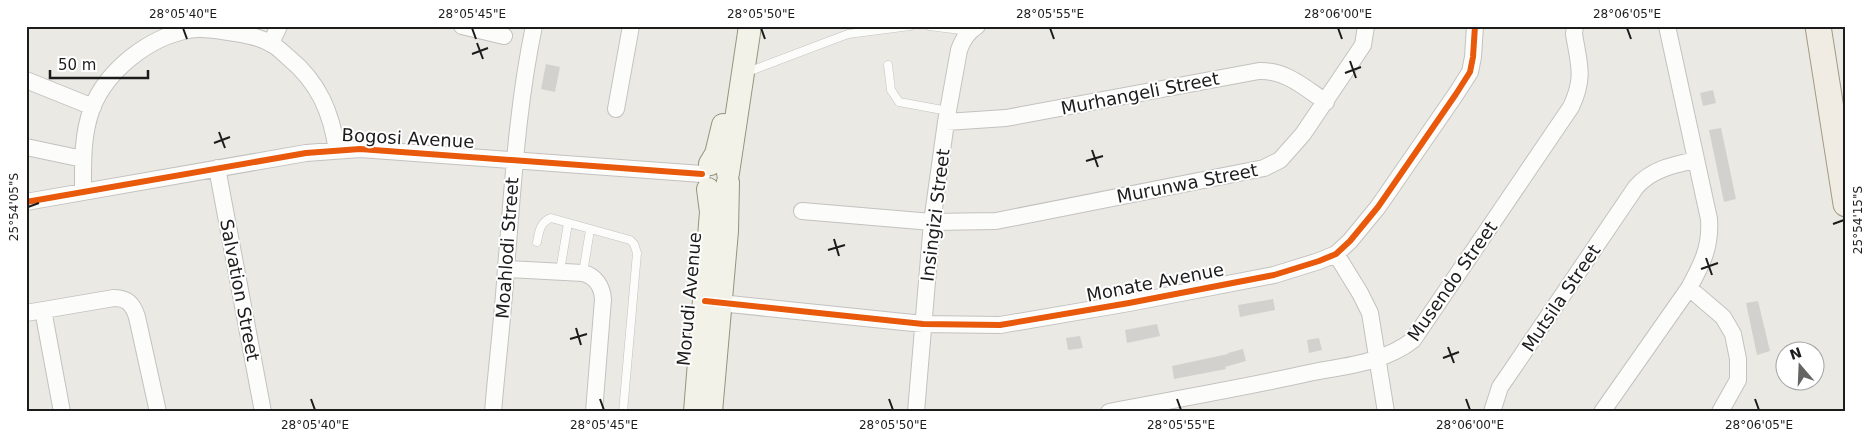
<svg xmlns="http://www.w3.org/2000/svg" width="1872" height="438" font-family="'DejaVu Sans',sans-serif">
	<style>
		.building { fill: #d3d1cd }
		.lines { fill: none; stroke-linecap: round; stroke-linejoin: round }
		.lane-casing { stroke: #c3c2c0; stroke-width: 9 }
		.street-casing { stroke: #c3c2c0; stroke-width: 18 }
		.secondary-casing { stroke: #92957c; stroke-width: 24 }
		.primary-casing { stroke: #a19881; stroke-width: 27 }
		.lane { stroke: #fcfcfb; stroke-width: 8 }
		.street { stroke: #fcfcfb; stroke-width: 16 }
		.secondary { stroke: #f2f2e8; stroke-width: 22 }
		.primary { stroke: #f0ebe3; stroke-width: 25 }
		.cycleway-casing { stroke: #fff; stroke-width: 9 }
		.cycleway { stroke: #e8590c; stroke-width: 6 }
		.ticks { fill: none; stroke: #1c1c1c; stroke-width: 2 }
		.labels { text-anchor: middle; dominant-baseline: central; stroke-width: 4; stroke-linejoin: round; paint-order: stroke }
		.street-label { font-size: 18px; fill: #1c1c1c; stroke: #fff }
		.neatline { fill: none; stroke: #1c1c1c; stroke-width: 2 }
		.ticks-label { font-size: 12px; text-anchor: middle; fill: #1c1c1c }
	</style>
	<rect width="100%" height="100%" fill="#ebe9e4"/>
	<path class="building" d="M546,64L560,67L555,92L541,89Z
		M1713,90L1716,103L1703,106L1700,93Z
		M1721,128L1736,199L1724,202L1709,130Z
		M1273,299L1275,310L1240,317L1238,305Z
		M1758,301L1770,351L1757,355L1746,303Z
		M1157,324L1160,336L1127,343L1125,330Z
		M1080,336L1083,348L1068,350L1066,338Z
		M1319,338L1322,350L1309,353L1307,340Z
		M1243,349L1246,361L1225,367L1226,369L1174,379L1172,366L1228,354V353Z"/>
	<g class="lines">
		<g class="lane-casing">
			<path id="lane" d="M929,26L969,31
				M888,65L891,90L899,102L948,111
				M745,73L848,34L910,26
				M537,242C539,232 540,222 551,218L630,240L634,244L637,253L623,412
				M560,271L568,223
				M583,273L590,230"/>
		</g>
		<g class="street-casing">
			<path id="street" d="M462,26L504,36
				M271,43L279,26
				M26,80L93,107
				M616,109L631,26
				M946,122L1006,118L1259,71C1286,70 1305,88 1326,102
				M26,147L83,159
				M217,168L263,412
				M83,191C83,163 82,135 92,108C107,70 149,37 189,30C204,27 221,31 235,33C247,35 261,37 271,44C278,47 283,53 289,58C319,83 331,112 337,150
				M26,202L306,153L360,149L702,174
				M802,211L932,222L996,221L1264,168L1280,160L1303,134L1363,45L1366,26
				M1336,254L1360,293L1370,313L1386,412
				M506,269L583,273C595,276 602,286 603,299L594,412
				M1689,288L1723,317L1733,334L1738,359V380L1720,412
				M710,302L923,324L1000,325L1129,303L1274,275L1319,261L1336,254L1350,241L1378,207L1456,94L1470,72L1473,57L1475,26
				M43,310L62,412
				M26,313L114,298C127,298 133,304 137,317L158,412
				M493,412C497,364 503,316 506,268C513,186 517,107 534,26
				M916,412L932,222L946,122L959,50C963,39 967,33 977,26
				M1109,412C1176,399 1242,388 1309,373C1344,366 1384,363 1413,340L1571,107C1585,77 1579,65 1574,34L1575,26
				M1492,412L1500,387L1507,377L1636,187C1652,169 1673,165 1696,160
				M1602,412L1689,288C1702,264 1711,247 1709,219L1667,26"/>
		</g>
		<g class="secondary-casing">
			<path id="secondary" d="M710,164L716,154L723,125
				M728,173L750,26
				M695,412L711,212L708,189
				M711,412L727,231L728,182"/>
		</g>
		<g class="primary-casing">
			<path id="primary" d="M1818,26L1846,204"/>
		</g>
		<use href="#lane" class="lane"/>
		<use href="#street" class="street"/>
		<use href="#secondary" class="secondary"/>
		<use href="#primary" class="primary"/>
		<g class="cycleway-casing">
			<path id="cycleway" d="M26,202L306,153L360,149L702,174
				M705,301L923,324L1000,325L1129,303L1274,275L1319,261L1336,254L1350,241L1378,207L1456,94L1470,72L1473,57L1475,26"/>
		</g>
		<use href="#cycleway" class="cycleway"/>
	</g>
	<path class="ticks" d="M183,28L187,39M472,28L476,39M761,28L765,39M1050,28L1054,39M1338,28L1342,39M1627,28L1631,39M477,43L483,59M472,54L488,48M1350,61L1356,78M1345,73L1361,67M219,132L225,148M214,143L230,137M1092,150L1098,167M1086,161L1103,156M28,207L39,203M1833,224L1844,220M834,239L839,256M828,250L845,245M1706,258L1712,275M1701,269L1718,263M576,328L581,345M570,339L587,334M1448,347L1454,363M1443,358L1459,352M311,399L315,410M600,399L604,410M889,399L893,410M1177,399L1181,410M1466,399L1470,410M1755,399L1759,410"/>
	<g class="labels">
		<g class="street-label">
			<text transform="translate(1140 93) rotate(-11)">Murhangeli Street</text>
			<text transform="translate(408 138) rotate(3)">Bogosi Avenue</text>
			<text transform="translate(1187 183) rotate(-11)">Murunwa Street</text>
			<text transform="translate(935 215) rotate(-83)">Insingizi Street</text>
			<text transform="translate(507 248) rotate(-86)">Moahlodi Street</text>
			<text transform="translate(1452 281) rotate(-55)">Musendo Street</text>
			<text transform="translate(1155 282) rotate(-11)">Monate Avenue</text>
			<text transform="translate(240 290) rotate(79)">Salvation Street</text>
			<text transform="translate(1561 298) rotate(-56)">Mutsila Street</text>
			<text transform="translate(689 299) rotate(-85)">Morudi Avenue</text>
		</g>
	</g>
	<rect width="1872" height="438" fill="none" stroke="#ffffff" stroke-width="55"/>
	<g transform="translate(1800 366) rotate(341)"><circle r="24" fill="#ffffff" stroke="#a4a4a4"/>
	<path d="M0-4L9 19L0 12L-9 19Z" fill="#646462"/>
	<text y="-8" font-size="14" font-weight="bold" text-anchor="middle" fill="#1c1c1c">N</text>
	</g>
	<path d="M50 70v8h98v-8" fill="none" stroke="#1c1c1c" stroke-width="2.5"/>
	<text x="58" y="70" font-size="15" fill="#1c1c1c" stroke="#ffffff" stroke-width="4" paint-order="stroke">50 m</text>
	<rect x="28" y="28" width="1816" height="382" class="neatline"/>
	<g class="ticks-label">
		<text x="183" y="18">28°05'40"E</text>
		<text x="472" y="18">28°05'45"E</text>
		<text x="761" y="18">28°05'50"E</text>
		<text x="1050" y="18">28°05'55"E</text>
		<text x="1338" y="18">28°06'00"E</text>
		<text x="1627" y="18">28°06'05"E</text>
		<text transform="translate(14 207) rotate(-90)" y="4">25°54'05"S</text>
		<text transform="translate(1858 220) rotate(-90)" y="4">25°54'15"S</text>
		<text x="315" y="429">28°05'40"E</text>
		<text x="604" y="429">28°05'45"E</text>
		<text x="893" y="429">28°05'50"E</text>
		<text x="1181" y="429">28°05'55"E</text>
		<text x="1470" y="429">28°06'00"E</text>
		<text x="1759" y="429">28°06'05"E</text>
	</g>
</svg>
